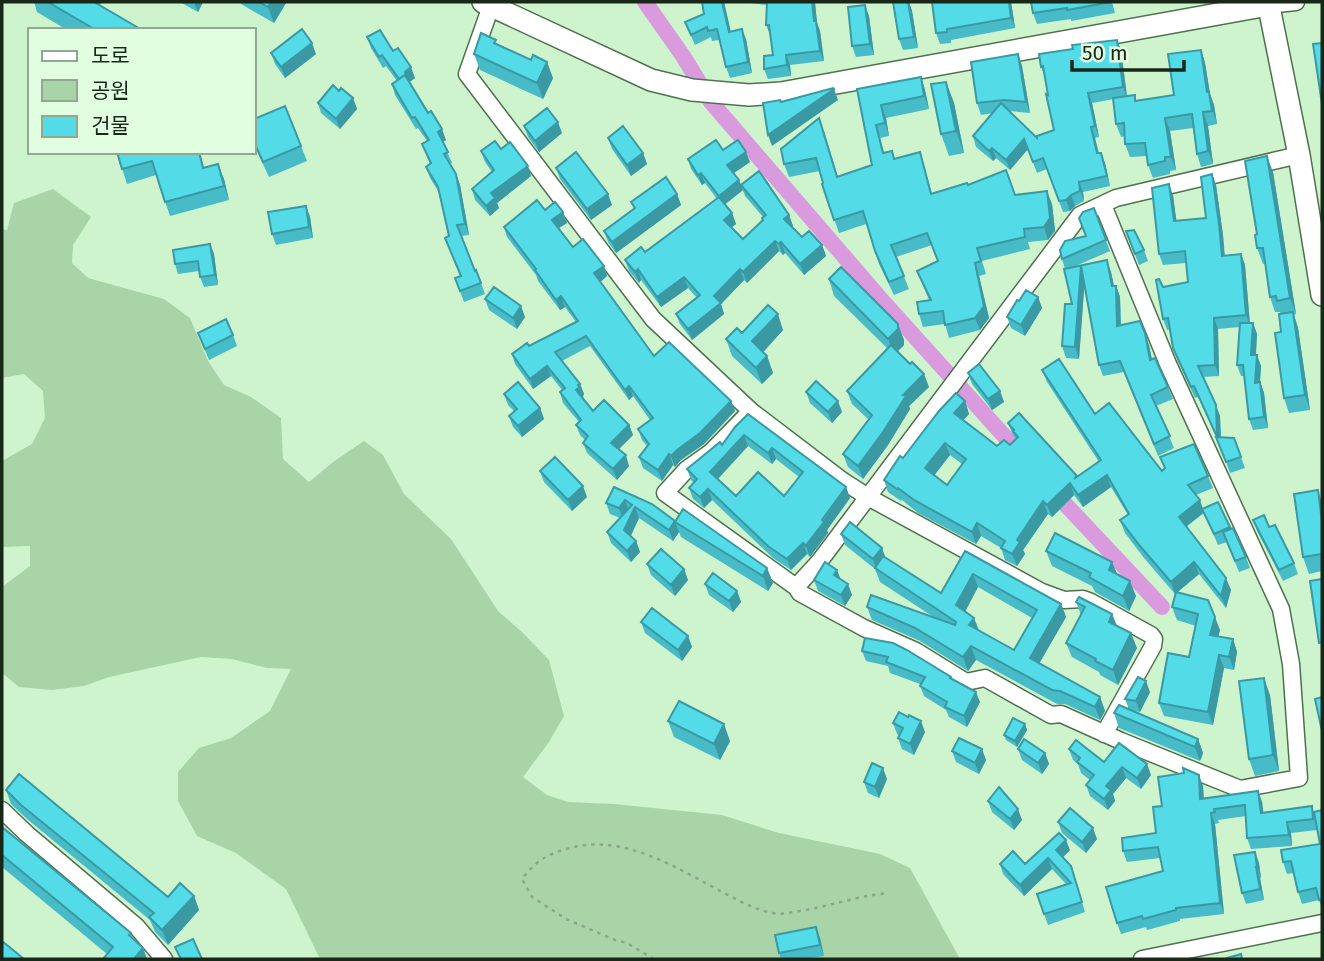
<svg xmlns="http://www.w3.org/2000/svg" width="1324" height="961" font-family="'Fira Sans','Noto Sans KR',sans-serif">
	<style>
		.green { fill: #a8d4a7 }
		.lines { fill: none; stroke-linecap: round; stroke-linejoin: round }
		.canal { stroke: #da9ade; stroke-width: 16 }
		.minor-casing { stroke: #50714f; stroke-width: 19 }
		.major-casing { stroke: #50714f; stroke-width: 24 }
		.path { stroke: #8ba88a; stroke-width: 2.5; stroke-dasharray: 3.5 5; stroke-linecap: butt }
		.minor { stroke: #fff; stroke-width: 16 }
		.major { stroke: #fff; stroke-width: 21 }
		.wall { fill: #47bcc8; fill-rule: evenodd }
		.shaded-wall { fill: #3a99a2 }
		.building { fill: #53dbe8; stroke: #3a99a2; stroke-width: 2; fill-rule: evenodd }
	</style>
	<rect width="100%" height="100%" fill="#cef4cd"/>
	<path class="green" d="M53,189L91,217L73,245L72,263L88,278L164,299L190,318L208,361L224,385L251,397L281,418L283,459L309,482L333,462L364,441L383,455L404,494L451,539L498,611L522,632L549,660L564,716L549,742L523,777L547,795L568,802L614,804L722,815L779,833L880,854L910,868L960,959H320L286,889L236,853L197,836L178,801V772L199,748L231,738L270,711L291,669L267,668L232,659L201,657L109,677L84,686L52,690L19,687L2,673V587L30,566V546L2,547V461L32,444L45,418L43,391L24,374L2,378V229L7,230L14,203Z"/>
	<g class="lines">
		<path class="canal" d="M645,2L683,56L711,102L879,297L1025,459
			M1051,489L1162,607"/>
		<g class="minor-casing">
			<path id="minor" d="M1268,5L1296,2
				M491,6L467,74L653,319L751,411L843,481L868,497L1042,592L1064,600L1083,599L1091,602L1151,635L1154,639L1153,646L1104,734
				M751,411L711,452L687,469L665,493L796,587L800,593L864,628L916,651L966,682L985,678L1051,715L1061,714L1121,741L1240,789L1299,778L1291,664L1281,609L1168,364L1103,205
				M796,587L819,562L1080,215L1116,198L1299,155
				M2,810L27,834L136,926L164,959
				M1142,959L1322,923"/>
		</g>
		<g class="major-casing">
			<path id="major" d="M483,2L651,80L692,90L749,95L781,93L1268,5
				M1268,2L1299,155L1322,295"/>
		</g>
		<path class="path" d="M654,959L627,943L615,940L566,919L532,897L522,879C536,861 547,854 570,848C623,833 679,869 724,893C740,901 755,910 773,913C782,915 791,912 800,911C830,906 858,896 888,893"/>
		<use href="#minor" class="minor"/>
		<use href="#major" class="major"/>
	</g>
	<path class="wall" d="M34,2H102L100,5L142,30H67L37,12Z
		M180,2H203L198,12Z
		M240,2H286V3L274,23L241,4Z
		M702,2H724L731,32L746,39L752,73L730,78L726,67L719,40L712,41L711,37L695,45L685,22L704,14Z
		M742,2H815L817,23L820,31L824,61L790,65L791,76L768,79L764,69L773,55L771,35H770L766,25L767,5Z
		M909,2L912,11L918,48L903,50L899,39Z
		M1011,2L1015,28L951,40V43L940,44L936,33Z
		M1112,2L1115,13L1071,21V19L1037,24L1033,13Z
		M869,16L874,55L856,57L852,46Z
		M367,37L393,51L415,78L410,82L446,140L443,142L452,163L450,164L456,174L460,185L469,235L461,236L475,271L476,270L485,294L464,302L455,278L460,276L449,236L440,194L430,178L426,167L430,164L422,144L427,141L418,128L416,129L395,95L392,84L397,81L386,66L383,68L371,48Z
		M1117,40L1121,50L1127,96L1135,95L1136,101L1174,95L1201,50L1205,63L1210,94L1214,105L1217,124L1208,126L1213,164L1201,167L1197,154L1193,128L1170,131L1176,170L1170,171V174L1153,178L1148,165L1147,156L1130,157L1125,144V136L1121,137L1116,124L1114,99L1092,103L1099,137L1095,138L1099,153L1105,163L1110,186L1083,192L1084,201L1075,206L1070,211L1063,212L1047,169L1037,173L1028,149L1010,170L996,158L993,161L976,147L973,136L993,113L981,115L977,103L1018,54L1022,66L1030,113L1009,111L1037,138L1054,130L1045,77L1041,67L1073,49Z
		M271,53L316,54L285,78L275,64Z
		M474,54L553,78L543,99L480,70Z
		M921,77L925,90L929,109L886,118L889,136L880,138L884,153L892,151L895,159L924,165L932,194L968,185L1052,204L1055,231L1048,240L1028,242L1030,249L982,261L986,274L979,276L989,318L980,330L949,338L945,324L923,327L919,314L929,300L917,271L938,261L932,245L896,257L909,289L894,295L879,264L866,224L839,233L822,184L823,183L820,171L789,177L784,164L824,131L838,177L872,165L857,89Z
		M946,82L954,103L964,153L949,156L941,134Z
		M353,98L357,109L340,129L321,113L318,103Z
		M285,106L307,161L269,177L254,145V119Z
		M524,126L562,133L539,152L528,137Z
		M608,138L643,153L647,164L631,176L612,149Z
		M501,149L531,176L497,203L499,208L490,216L475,200L472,189L492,172L485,162L481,151Z
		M723,150L750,162L734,173L739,180L743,190L725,204L732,213L736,224L731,228L743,239L762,221V218L763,217L745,196L741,185L789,215L793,226L792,227L802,237L822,245L826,256L804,275L785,253L783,255L779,251L747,283L744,280L721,304L724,314L692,340L680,324L676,314L697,298L688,288L661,307L641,280L639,283L629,271L625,260L645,252L717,199L705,183L702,185L691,169L688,159Z
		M117,152H200L204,168L224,179L229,200L170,216L156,175L127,184Z
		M556,168L612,205L591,220L560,179Z
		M1273,172L1296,314L1294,315L1298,328L1310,410L1289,413L1284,398L1281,314L1280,312H1275L1270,297L1265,264H1263L1257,248V234Z
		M1212,174L1216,185L1223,235L1225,256L1241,254L1245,265L1250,323H1253L1257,334L1256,355L1261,366L1260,382L1264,393L1268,428L1253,430L1249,419L1244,376H1241L1237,365L1240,327L1218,329L1219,376L1203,377L1220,416L1221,438H1234L1245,468L1230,473L1217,437L1198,397L1195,398L1177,359L1173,348L1170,329L1167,330L1163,319V287L1188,282L1186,263L1163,265L1159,254L1173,195L1176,221L1206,218Z
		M677,194L681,205L616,253L608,242L604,231L634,209L631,202Z
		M306,206L310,217L313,238L276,245L272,234Z
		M1094,208L1110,251L1071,268L1111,272L1114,286H1116L1120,297L1121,325L1149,345L1152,359L1168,387L1173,399L1156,406L1174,448L1158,456L1124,372L1103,376L1099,365L1084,286L1079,359L1066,358L1062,346L1072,304L1065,269L1062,259L1086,236L1079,218Z
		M545,210L563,212L567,223L559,228L573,247L604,266L607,276L600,282L654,356L731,401L735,411L704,444L681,460L675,467L673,465L662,481L643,468L639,457L647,446L642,440L638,429L650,420L633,396L629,400L590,346L562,361L580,384L584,394L583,398L593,411L629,425L633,435L619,449L629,466L617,480L587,453L583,443L585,440L580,435L576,425L579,422L563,403L560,392L562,390L551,376L533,389L515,364L512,354L529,346L576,322L565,307L560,310L538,281L536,275L507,237L504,227Z
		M1126,231L1144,250L1148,261L1139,265Z
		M210,244L214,254L218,285L204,287L200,277L199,271L178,274L175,264Z
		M829,279L904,340V345L897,352L929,387L909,406L910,409L888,445L863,479L848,467L843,454L869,420L852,404L847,391L887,348L834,296Z
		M1038,297L1042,308L1025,336L1011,328L1007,317L1019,301Z
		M485,299L525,317L517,329L489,310Z
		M783,330L763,352L767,356L773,373L762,384L732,356L726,339L742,333Z
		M198,333L233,335L237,346L209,360Z
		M1042,370L1162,471L1165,469L1160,457L1208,476L1213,488L1196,495L1203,509L1218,502L1231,529L1246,557L1250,568L1239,572L1227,542L1218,545L1204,513L1186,527L1231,590L1226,608L1199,574L1178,592L1220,630L1218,637L1233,639L1237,652L1234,670L1224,668L1213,725L1164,716L1159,703L1189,657L1196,626L1177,620L1172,607L1175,594L1144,558L1125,533L1120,520L1128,515L1111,487L1083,507L1074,495L1052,517L1048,514L1023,550L1025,554L1017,566L1005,560L1001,548L981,536L976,544L918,513L902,500L901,501L888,492L884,480L903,458L965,401L969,414L963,420L997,446L1010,445L1016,439L1013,435L1008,423L1077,477L1099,462L1047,382ZM950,455L962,464L947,485L934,475Z
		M968,373L1000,391L1004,402L992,410L972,384Z
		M806,392L842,412L832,423L810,403Z
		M504,394L540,408L544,419L522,437L513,427L509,416L514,411L508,405Z
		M735,427L846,487L850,498L827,530L828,533L810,557L807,554L791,570L773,558L712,500L704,508L693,499L689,488L694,483L691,480L687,469L722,445ZM748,446L772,464L776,459L799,477L784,496H736L718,479Z
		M540,471L587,497L572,511L544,482Z
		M614,487L675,521L767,568L773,583L768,591L681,537L679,532L673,541L639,518L631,536L636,541L640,552L631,562L611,543L607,532L620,518L610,514L606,503Z
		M1322,503V571L1309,574L1303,557Z
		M1253,520L1269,527L1294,563L1298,574L1283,581L1257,531Z
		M841,534L885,557L941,593L965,551L1061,604L1066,617L1039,663L1100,697L1105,711L1100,720L1065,704H1057L976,660L968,671L920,641L872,620L867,607L935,618L880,582L875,569L845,545ZM978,587L1032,618L1014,650L979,630L974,618L965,612Z
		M1046,551L1112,562L1117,574L1136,596L1129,611L1095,592L1092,586L1052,566Z
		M647,564L684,569L688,580L675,596L651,575Z
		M837,570L841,580L852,595L845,606L818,591L814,580Z
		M705,584L737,591L741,602L733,612L709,595Z
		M1076,602L1112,614L1117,626L1137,648L1118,685L1100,675L1099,672L1072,657L1066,643L1081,615Z
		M641,622L688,636L692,647L682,661L645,633Z
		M865,638L952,679L980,702L967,727L949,717L946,710L924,696L920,686V684L890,673L888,666L866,661L862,651Z
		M1150,692L1140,712L1133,711L1198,739L1203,753L1200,761L1119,728L1114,713L1129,709L1125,699Z
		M1270,695L1279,771L1255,776L1249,759Z
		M668,721L730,741L720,760L674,737Z
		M893,723L925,732L914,755L902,749L898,738L899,735L897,734Z
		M1025,724L1027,730L1017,747L1006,740L1004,735Z
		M1018,749L1045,753L1049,764L1042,774L1022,760Z
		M1069,749L1104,762L1151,775L1141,789L1126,778L1113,794L1115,801L1108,810L1090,796L1086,785L1090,780L1081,773L1078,764L1073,760Z
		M952,751L986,760L979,774L956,762Z
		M887,779L879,798L868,793L864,782Z
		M1203,786L1204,798L1258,791L1262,802L1263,812L1315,815L1322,810V909L1319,900L1302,904L1298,892L1294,873L1287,874L1283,862L1320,844L1317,830L1291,833L1292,846L1251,849L1247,838L1246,816L1218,820L1219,823L1215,824L1224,914L1180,919V921L1147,930L1146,927L1121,934L1117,923L1163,871L1160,858L1127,862L1123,851L1156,833L1162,806Z
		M6,790L168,897L194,896L199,910L168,945L155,932L150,920L27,819L11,804Z
		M988,801L1022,820L1014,830L992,812Z
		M1058,822L1097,839L1086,853L1062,833Z
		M2,827L133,939L143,948L147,959H103L107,954L2,867Z
		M1070,850L1063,857L1071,866L1085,912L1048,925L1037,894L1066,884L1052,869L1024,896L1003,874L1000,864H1025Z
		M1255,852L1259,863L1261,878H1260L1264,900L1246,904L1242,893Z
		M816,927L820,938L824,956L805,959H781L779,953Z"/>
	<path class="shaded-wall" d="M194,2H203L198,12Z
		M271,2L286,3L274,23L268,7Z
		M722,2H724L733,42L729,32Z
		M812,2H815L817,23L820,31L824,61L820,51L814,21Z
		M909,2L912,11L918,48L914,37Z
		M1009,2H1011L1015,28L1011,18Z
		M865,5L869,16L874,55L870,44Z
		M742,29L746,39L752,73L748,62Z
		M1117,40L1121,50L1127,97L1123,87Z
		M312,43L316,54L285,78L281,67Z
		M1201,50L1205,63L1210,94L1214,105L1217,124L1207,92Z
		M1018,54L1022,66L1030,113L1026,102Z
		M786,55L790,65L791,76L787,65Z
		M547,62L553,78L543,99L537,83Z
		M411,67L415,78L409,82L403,90L399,79L405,72Z
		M921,77L925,90L929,109L924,96Z
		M946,82L954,103L964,153L956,131Z
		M834,89L838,100L772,146L768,135Z
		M1088,93L1092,103L1099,137L1095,126Z
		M353,98L357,109L340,129L336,119Z
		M881,105L886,118L889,136L885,123Z
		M1203,112L1208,126L1213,164L1208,151Z
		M1165,118L1170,131L1176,170L1171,157Z
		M558,122L562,133L539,152L535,141Z
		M1091,127L1095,138L1101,164L1097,153Z
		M442,129L446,140L442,142L438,132Z
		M1024,139L1028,149L1010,170L1006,160Z
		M992,148L996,158L993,161L989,151Z
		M746,152L750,162L731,175L727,165Z
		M643,153L647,164L631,176L627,165Z
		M1101,153L1105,163L1110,186L1107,176Z
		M1267,156L1273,172L1296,314L1290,298Z
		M218,164L224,179L229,200L224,186Z
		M528,166L531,176L497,203L499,208L490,216L486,206L491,193Z
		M701,173L705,183L702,185L698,175Z
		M456,174L460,185L469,235L465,224Z
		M1212,174L1216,185L1223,235L1225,267L1222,256Z
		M739,180L743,190L723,206L719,196Z
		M1079,182L1083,192L1084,201L1080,191Z
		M1169,184L1173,195L1178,232L1174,221Z
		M1047,191L1052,204L1055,231L1048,240L1044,227Z
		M608,194L612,205L591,220L587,209Z
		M677,194L681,205L616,253L612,242Z
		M1071,195L1075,206L1070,211L1066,200Z
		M306,206L310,217L313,238L309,227Z
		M563,212L567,223L556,230L552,220Z
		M732,213L736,224L728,230L724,220Z
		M789,215L793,226L788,230L784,219Z
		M775,241L779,251L747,283L743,272Z
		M781,242L785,253L783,255L779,244Z
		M210,244L214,254L218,285L215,275Z
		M822,245L826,256L804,275L800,264Z
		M1241,254L1245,265L1250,326L1246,315Z
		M1107,260L1111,272L1116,296V286L1120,297L1121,337L1117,326L1112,286Z
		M975,263L979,276L989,318L980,330L975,318Z
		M604,266L607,276L598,284L594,273Z
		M1081,266L1085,278L1079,359L1075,347Z
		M638,269L641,280L639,283L635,272Z
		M740,269L744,280L721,304L724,314L692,340L688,329L714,296Z
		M684,277L688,288L661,307L657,297Z
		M561,296L565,307L560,310L556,300Z
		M1038,297L1042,308L1025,336L1021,325Z
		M521,306L525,317L517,329L513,318Z
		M1293,312L1298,328L1310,410L1305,395Z
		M778,314L783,330L758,358L752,341Z
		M1214,318L1218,329L1219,376L1215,365Z
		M1253,323L1257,334L1255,366L1251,355Z
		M898,324L904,340V345L894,355L888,339Z
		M1145,333L1149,345L1154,371L1150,360Z
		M1257,355L1261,366L1259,394L1255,383Z
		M767,356L773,373L762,384L756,368Z
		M547,366L551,376L533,389L530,379Z
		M924,374L929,387L909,406L910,409L888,445L863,479L858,466L903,395Z
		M1260,382L1264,393L1268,428L1264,417Z
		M580,384L584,394L583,395V397L580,400L576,390Z
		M629,386L633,396L629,400L625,390Z
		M1000,391L1004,402L992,410L988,399Z
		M731,401L735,411L704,444L681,460L675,467L671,456Z
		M838,401L842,412L832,423L828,412Z
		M965,401L969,414L959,425L954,413Z
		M1216,405L1220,416L1221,448L1217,437Z
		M540,408L544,419L522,437L518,426Z
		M629,425L633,435L615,453L611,443Z
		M744,435L748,446L714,483L710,472Z
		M945,443L950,455L930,481L925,468Z
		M772,448L776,459L772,464L768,453Z
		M669,454L673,465L662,481L658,470Z
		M626,455L629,466L617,480L613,469Z
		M1107,475L1111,487L1083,507L1078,495Z
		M1070,483L1074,495L1052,517L1047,505Z
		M583,486L587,497L572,511L568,500Z
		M846,487L850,498L827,530L828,533L810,557L806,546Z
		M708,489L712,500L704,508L700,497Z
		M1318,490L1322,503V522Z
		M625,500L629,511L623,519L619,508Z
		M1200,500L1204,512L1183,529L1179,517Z
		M1043,501L1048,514L1023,550L1025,554L1017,566L1012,554L1017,540Z
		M635,507L639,518L628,541L624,530Z
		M675,522L679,532L673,541L669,530Z
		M977,523L981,536L976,544L972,532Z
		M636,541L640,552L631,562L627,551Z
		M803,543L807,554L791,570L787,559Z
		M882,548L886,559L877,570L873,559Z
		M1112,562L1118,577L1109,570Z
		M1194,562L1199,574L1175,594L1171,582Z
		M767,568L773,583L768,591L763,576Z
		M684,569L688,580L675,596L671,585Z
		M837,570L841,581L834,575Z
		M973,574L978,587L961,619L956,605Z
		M1226,578L1231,590L1226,608L1221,596Z
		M1130,581L1136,596L1129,611L1123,596Z
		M848,584L852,595L845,606L841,595Z
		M737,591L741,602L733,612L729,601Z
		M1061,604L1066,617L1035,671L1030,658Z
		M1112,614L1118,629L1109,622Z
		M1215,617L1220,630L1215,648L1210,635Z
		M974,618L979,632L969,625Z
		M1131,633L1137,648L1118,685L1113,670Z
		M688,636L692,647L682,661L678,650Z
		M1233,639L1237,652L1234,670L1229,657Z
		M971,646L976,660L968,671L963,657Z
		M1219,655L1224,668L1213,725L1208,712Z
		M1264,678L1270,695L1279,771L1273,755Z
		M1146,681L1150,692L1140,712L1136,701Z
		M976,692L980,702L967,727L964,716Z
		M1100,697L1105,711L1100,720L1095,707Z
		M921,721L925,732L914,755L910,744Z
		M724,724L730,741L720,760L714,744Z
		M1025,724L1027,730L1017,747L1015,741Z
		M1198,739L1203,753L1200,761L1195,747Z
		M982,749L986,760L979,774L975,763Z
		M1045,753L1049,764L1042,774L1038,763Z
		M1147,764L1151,775L1141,789L1137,778Z
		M1122,767L1126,778L1113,794L1115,801L1108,810L1104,799L1106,786Z
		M883,768L887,779L879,798L875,787Z
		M1199,775L1203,786L1204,809L1200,799Z
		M1258,791L1262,802L1265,824L1261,813Z
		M1018,809L1022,820L1014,830L1010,819Z
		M1211,813L1215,824L1224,914L1220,903Z
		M1287,822L1291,833L1292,846L1289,835Z
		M1093,828L1097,839L1086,853L1082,842Z
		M1066,840L1070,850L1060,860L1056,850Z
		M1255,852L1259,863L1261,878L1257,867Z
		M1048,858L1052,869L1024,896L1020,885Z
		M1256,867L1260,878L1264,900L1260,889Z
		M194,896L199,910L168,945L162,930Z
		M816,927L820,938L824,956L820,945Z
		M143,948L147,959H134Z"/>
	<path class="building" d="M48,2H94L142,30H96Z
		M259,2H271L268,7Z
		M702,2H722L729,32L742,29L748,62L726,67L717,29L708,31L707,27L691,35L685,22L704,14Z
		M767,2H812L814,21H816L820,51L786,55L787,65L764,69V56L773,55L769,25H766Z
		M893,2H908L914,37L899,39Z
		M932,2H1009L1011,18L947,29V32L936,33Z
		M1031,2H1111L1067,10V8L1033,13Z
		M865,5L870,44L852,46L848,7Z
		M302,29L312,43L281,67L271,53Z
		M380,30L393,51L398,48L411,67L405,72L406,74L399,79L382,55L379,57L367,37Z
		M481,33L496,40L494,43L531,60L533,55L547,62L537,83L474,54Z
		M1117,40L1123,87L1088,93L1095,126L1091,127L1097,153H1101L1107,176L1079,182L1080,191L1071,195L1066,200L1059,201L1043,158L1033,162L1024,139L1006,160L992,148L989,151L973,136L1001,103L1037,138V136L1054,130L1046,94L1048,95L1043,66L1041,67L1039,54L1073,49L1072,45Z
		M1322,43V104L1313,44Z
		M1201,50L1207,92H1209L1212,111L1203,112L1208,151L1197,154L1192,114L1165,118L1171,157H1165V161L1148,165L1145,143L1125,144L1124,123L1116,124L1113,98L1135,95V101L1174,95L1168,54Z
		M1018,54L1026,102L1004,100L977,103L971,62Z
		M405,75L428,113L431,111L442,129L438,132L448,152L444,154L456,174L465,224L457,225L475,271L476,270L481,283L460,291L455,278L461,276L445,238L449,236L438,187L426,167L431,163L422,144L429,140L415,117L412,118L392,84Z
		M921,77L924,96L881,105L885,123L876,125L883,153L892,151L894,159L920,152L931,194L967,183L968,185L1006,170L1015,195L1047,191L1050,218L1044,227L1024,229L1025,237L977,248L981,261L975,263L984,306L975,318L945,325L943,311L919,314L917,302L931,300L917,271L938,261L927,233L891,245L904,276L889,282L875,251L863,211L834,220L822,184L823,183L816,158L784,164L781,149L819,118L837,177L872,165L857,89Z
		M946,82L956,131L941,134L931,84Z
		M333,85L339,91L341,88L353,98L336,119L318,103Z
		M833,88L834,89L768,135L763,103L780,100L781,102Z
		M285,106L301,146L263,162L254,142V119Z
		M547,108L558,122L535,141L524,126Z
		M623,126L643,153L627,165L608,138Z
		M716,140L723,150L738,140L746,152L727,165L739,180L719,196L701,173L698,175L688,159Z
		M495,141L501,149L510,142L528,166L491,193L495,198L486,206L472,189L494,170L481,151Z
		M117,152H199L203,168L218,164L224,186L165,202L152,161L122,169Z
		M576,152L608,194L587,209L556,168Z
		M1267,156L1290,298L1277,301L1276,296L1270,297L1263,248H1257L1255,235L1257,234L1245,161Z
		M759,171L789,215L784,219L802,237L809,231L822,245L800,264L781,242L779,244L775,241L743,272L740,269L714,296L721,303L688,329L676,314L700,295L684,277L657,297L638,269L635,272L625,260L641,247L645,252L719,197L732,213L724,220L743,239L763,220L762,218L766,215L741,185Z
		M1212,174L1219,224L1222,256L1241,254L1246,315L1214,318L1215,365L1198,366L1216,405L1217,437L1194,386L1191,387L1173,348L1168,318L1163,319L1156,280L1159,279L1163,287L1188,282L1185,251L1159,254L1152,188L1169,184L1174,221L1206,218L1201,177Z
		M666,177L677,194L612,242L604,231L635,208L631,202Z
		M537,200L545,210L555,202L563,212L552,220L573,247L583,239L604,266L594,273L654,356L669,342L731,401L700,433L677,450L671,456L669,454L658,470L639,457L649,444L638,429L653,418L629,386L625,390L586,336L555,352L580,384L578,385L580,387L576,390L593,411L604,400L629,425L611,443L626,455L613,469L583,443L588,436L576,425L581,420L560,392L565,388L547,366L530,379L512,354L527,343L529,346L578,321L561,296L556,300L535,270L536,269L504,227Z
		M306,206L309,227L272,234L268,212Z
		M1094,208L1106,240L1062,259L1060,250L1065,241L1086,236L1079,218L1083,212Z
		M1134,230L1144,250L1135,254L1126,231Z
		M210,244L215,275L200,277L198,261L175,264L173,250Z
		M1107,260L1112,286H1116L1117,326L1140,321L1145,333L1150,360L1155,358L1168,387L1151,395L1170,436L1154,444L1120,361L1099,365L1081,266L1075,347L1062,346L1065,304H1072L1064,269Z
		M841,267L898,324V329L888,339L829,279Z
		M494,287L521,306L513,318L485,299Z
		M1026,290L1038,297L1021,325L1007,317L1016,302L1017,300L1019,301Z
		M768,305L778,314L752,341L767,356L756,368L726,339L737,328L742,333Z
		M1293,312L1305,395L1284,398L1275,333L1281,332L1279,314Z
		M226,319L233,335L205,349L198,333Z
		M1240,323H1253L1251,355H1257L1255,383L1260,382L1264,417L1249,419L1243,365H1237Z
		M891,345L910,364L912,362L924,374L903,395L906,396L883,432L858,466L843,454L872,415L847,391Z
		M1059,359L1095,414L1109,403L1162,471L1165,468L1160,457L1194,444L1208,476L1188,485L1200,500L1179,517L1226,578L1221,596L1194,562L1171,582L1140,546L1120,520L1129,514L1107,475L1078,495L1070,483L1047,505L1043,501L1017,540L1020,542L1012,554L1001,548L1005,541L977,523L972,532L914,500L898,488L897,489L884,480L900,456L903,458L939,411L956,393L965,401L954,413L997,446L1004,440L1010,445L1018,437L1013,431L1014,430L1008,423L1019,413L1077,476L1074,479L1101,460L1042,370ZM945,443L966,459L947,485L925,468Z
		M979,364L1000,391L988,399L968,373Z
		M816,381L838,401L828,412L806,392Z
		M518,382L540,408L518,426L509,416L517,409L504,394Z
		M748,414L846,487L822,520L824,522L807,544L806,546L803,543L787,559L769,547L708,489L700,497L689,488L697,479L687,469L720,442L722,445L735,427ZM744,435L768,453L772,448L803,472L784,496L758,472L736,496L710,472Z
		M1216,437L1234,438L1241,457L1226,462Z
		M555,457L583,486L568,500L540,471Z
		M614,487L652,504L675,521L669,530L635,507L624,530L636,541L627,551L607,532L632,505L625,500L619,508L606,503Z
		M1318,490L1322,522V554L1303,557L1294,494Z
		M1218,502L1230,527L1214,534L1202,509Z
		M683,509L767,568L763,576L675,522Z
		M1264,515L1269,527L1275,525L1294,563L1279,570L1253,520Z
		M850,522L882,548L873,559L841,534Z
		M1233,528L1246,557L1235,561L1223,532Z
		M1055,533L1112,562L1109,570L1130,581L1123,596L1089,577L1091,573L1046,551Z
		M661,549L684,569L671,585L647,564Z
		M965,551L1061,604L1030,658L1100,697L1095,707L1060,691L1052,690L971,646L963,657L915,628L867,607L871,595L955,625L956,622L875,568L883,556L941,593ZM973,574L1037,610L1014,650L969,625L974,618L956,605Z
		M825,562L837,570L834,575L848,584L841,595L814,580Z
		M713,573L737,591L729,601L705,584Z
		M1322,579V642L1319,643L1310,581Z
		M1176,592L1208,600L1215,617L1210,635L1233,639L1229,657L1219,655L1208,712L1159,703L1168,653L1189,657L1198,614L1172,607Z
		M1079,597L1112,614L1109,622L1131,633L1113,670L1095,661L1096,659L1066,643L1085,607L1076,602Z
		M652,608L688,636L678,650L641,622Z
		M865,638L893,643L907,650L951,677L950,678L976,692L964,716L945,707L947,702L920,686L925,677L886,662L888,657L862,651Z
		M1138,677L1146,681L1136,701L1125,699Z
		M1264,678L1273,755L1249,759L1239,681Z
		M1322,697V731L1315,699Z
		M679,701L724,724L714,744L668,721Z
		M1119,705L1198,739L1195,747L1114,713Z
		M899,712L908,717L909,715L921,721L910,744L898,738L903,728L893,723Z
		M1013,718L1025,724L1015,741L1004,735Z
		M959,738L982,749L975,763L952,751Z
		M1024,739L1045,753L1038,763L1018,749Z
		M1076,740L1104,762L1119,743L1147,764L1137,778L1122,767L1106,786L1111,790L1104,799L1086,785L1094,775L1077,762L1080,758L1069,749Z
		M872,763L883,768L875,787L864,782Z
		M1183,768L1199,775L1200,799L1258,791L1261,813L1312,806L1313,819L1287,822L1289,835L1247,838L1245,805L1214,809L1215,812L1211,813L1220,903L1176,908V910L1143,919L1142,916L1117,923L1106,887L1163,871L1158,847L1123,851L1122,838L1156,833L1153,807L1162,806L1158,777L1184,773Z
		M19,774L168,897L180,883L194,896L162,930L149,917L154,913L21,805L6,790Z
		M999,787L1018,809L1010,819L988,801Z
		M1070,808L1093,828L1082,842L1058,822Z
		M1322,810V899L1319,900L1316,888L1298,892L1291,861L1283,862L1281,850L1320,844L1314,812Z
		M2,827L131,933L129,935L143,948L134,959H103L113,947L2,855Z
		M1059,833L1066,840L1056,850L1071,866L1082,902L1044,914L1037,894L1071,883L1048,858L1020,885L1000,864L1013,851L1025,864Z
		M1255,852L1257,867H1256L1260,889L1242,893L1234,855Z
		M816,927L820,945L779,953L775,935Z
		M193,939L202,959H181L175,947Z
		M2,941L24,959H2Z
		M1241,954L1242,959H1228L1227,958Z"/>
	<rect width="1324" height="961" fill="none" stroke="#192719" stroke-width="7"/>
	<rect x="28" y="28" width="228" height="126" fill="#e1ffe0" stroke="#91a990" stroke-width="2"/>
	<rect x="42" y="51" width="35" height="10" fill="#ffffff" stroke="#91a990" stroke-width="2"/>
	<text x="91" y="63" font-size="21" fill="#192719">도로</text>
	<rect x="42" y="80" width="35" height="21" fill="#a8d4a7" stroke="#91a990" stroke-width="2"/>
	<text x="91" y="98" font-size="21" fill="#192719">공원</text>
	<rect x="42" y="116" width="35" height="21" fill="#53dbe8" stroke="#91a990" stroke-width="2"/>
	<text x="91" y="133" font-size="21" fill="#192719">건물</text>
	<path d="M1072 60v10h112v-10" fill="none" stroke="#192719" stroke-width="3.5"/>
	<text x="1082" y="60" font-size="21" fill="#192719" stroke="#e1ffe0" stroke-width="5" paint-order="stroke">50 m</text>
</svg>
